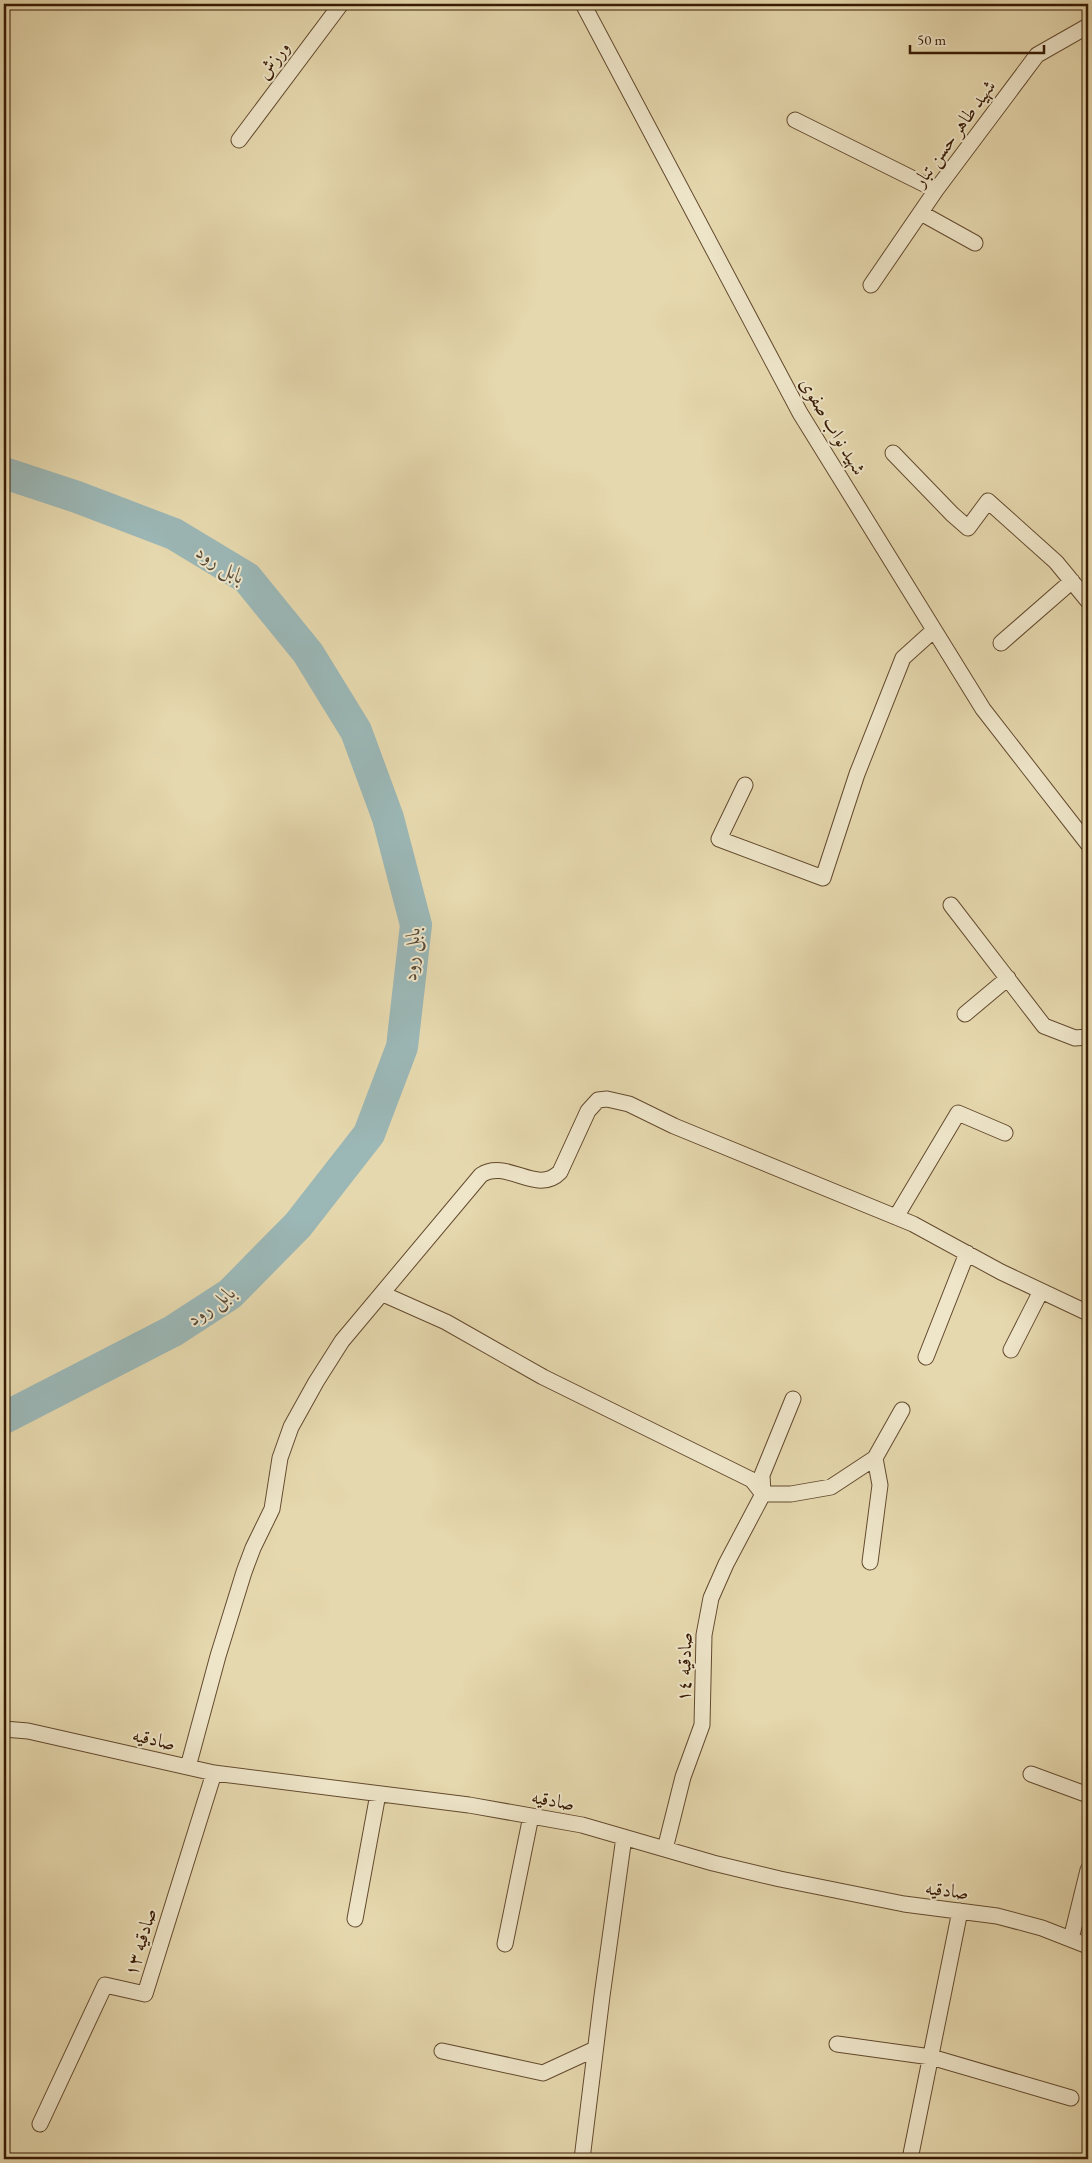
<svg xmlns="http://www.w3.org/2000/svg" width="1092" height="2163" font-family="'EB Garamond',Amiri,serif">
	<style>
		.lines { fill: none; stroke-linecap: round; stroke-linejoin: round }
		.river { stroke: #9bb7b6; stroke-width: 32 }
		.minor-casing { stroke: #634a2e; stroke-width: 17 }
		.minor { stroke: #efe6ca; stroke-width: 15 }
		.labels { text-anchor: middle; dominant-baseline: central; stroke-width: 4; stroke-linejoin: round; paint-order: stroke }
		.street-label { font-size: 19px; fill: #371a03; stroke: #efe6ca }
		.water-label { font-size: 20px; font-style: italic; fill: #554939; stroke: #efe6ca }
	</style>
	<rect width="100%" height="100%" fill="#e6d8ae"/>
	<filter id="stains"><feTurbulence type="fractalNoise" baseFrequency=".004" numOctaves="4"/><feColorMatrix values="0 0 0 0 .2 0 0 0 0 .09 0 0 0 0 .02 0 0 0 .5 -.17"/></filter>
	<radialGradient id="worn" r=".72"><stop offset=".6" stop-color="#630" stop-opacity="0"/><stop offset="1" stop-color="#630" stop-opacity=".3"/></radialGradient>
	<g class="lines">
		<path class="river" d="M4,473L77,497L174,534L247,578L308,653L356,731L388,818L416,925L402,1047L369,1134L298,1225L230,1294L173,1331L4,1418"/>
		<g class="minor-casing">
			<path id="minor" d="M583,4L800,413L983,709L1088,844
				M795,120L936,190
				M239,140L341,4
				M921,213L975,243
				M871,285L936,190L1037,55L1088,26
				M893,453L952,514L968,528L988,501L1056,562L1088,601
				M1001,643L1072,581
				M745,785L719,839L823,878L857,774L903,658L934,630
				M951,905L1044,1026L1075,1038L1088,1037
				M965,1014L1008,978
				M896,1217L958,1113L1005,1133
				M383,1294L446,1322L543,1377L752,1480L763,1494L762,1475L793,1399
				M1011,1350L1041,1291
				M926,1357L967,1253
				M870,1562L880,1485L875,1458
				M4,1729L28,1731L214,1773L469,1805L582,1825L713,1863L780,1879L904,1904L997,1916L1042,1928L1088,1946
				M188,1767L218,1656L244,1572L253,1548L272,1509L280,1458L291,1427L316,1382L342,1341L481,1175C507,1158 537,1196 560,1172L588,1111L598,1100L607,1099L629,1104L674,1126L913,1224L1001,1272L1088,1313
				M1031,1774L1088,1795
				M665,1849L683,1777L702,1725L704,1635L711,1598L726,1564L763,1494H791L831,1487L875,1458L902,1410
				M355,1919L378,1794
				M1071,1939L1088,1870
				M505,1944L531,1816
				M837,2044L931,2057L1071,2098
				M442,2051L543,2073L595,2049
				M40,2124L105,1985L145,1994L214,1773
				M582,2159L602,1996L624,1837
				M910,2159L960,1911"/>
		</g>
		<use href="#minor" class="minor"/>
	</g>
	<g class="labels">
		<g class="street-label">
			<text transform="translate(273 60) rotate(-54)">ورزش</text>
			<text transform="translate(954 133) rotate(-54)">شهید طاهر حسن تبار</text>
			<text transform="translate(833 426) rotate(59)">شهید نواب صفوی</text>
			<text transform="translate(684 1667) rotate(-88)">صادقيه ١٤</text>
			<text transform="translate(154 1739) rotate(13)">صادقیه</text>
			<text transform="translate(553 1800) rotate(10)">صادقیه</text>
			<text transform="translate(947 1890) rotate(7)">صادقیه</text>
			<text transform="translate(140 1942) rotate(-73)">صادقیه ۱۳</text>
		</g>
		<g class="water-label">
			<text transform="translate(221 564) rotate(33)">بابل رود</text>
			<text transform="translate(411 954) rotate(-86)">بابل رود</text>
			<text transform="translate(211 1305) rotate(-36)">بابل رود</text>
		</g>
	</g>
	<rect width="1092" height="2163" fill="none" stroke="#e6d8ae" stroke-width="20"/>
	<rect x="5" y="5" width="1082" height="2153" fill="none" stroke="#371a03" stroke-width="2.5"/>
	<rect x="10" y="10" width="1072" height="2143" fill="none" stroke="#371a03"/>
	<path d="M910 45v8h134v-8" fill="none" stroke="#371a03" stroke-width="2.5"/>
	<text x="917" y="45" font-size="15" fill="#371a03" stroke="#efe6ca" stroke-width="4" paint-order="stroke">50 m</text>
	<rect width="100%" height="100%" filter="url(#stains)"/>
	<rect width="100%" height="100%" fill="url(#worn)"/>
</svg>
